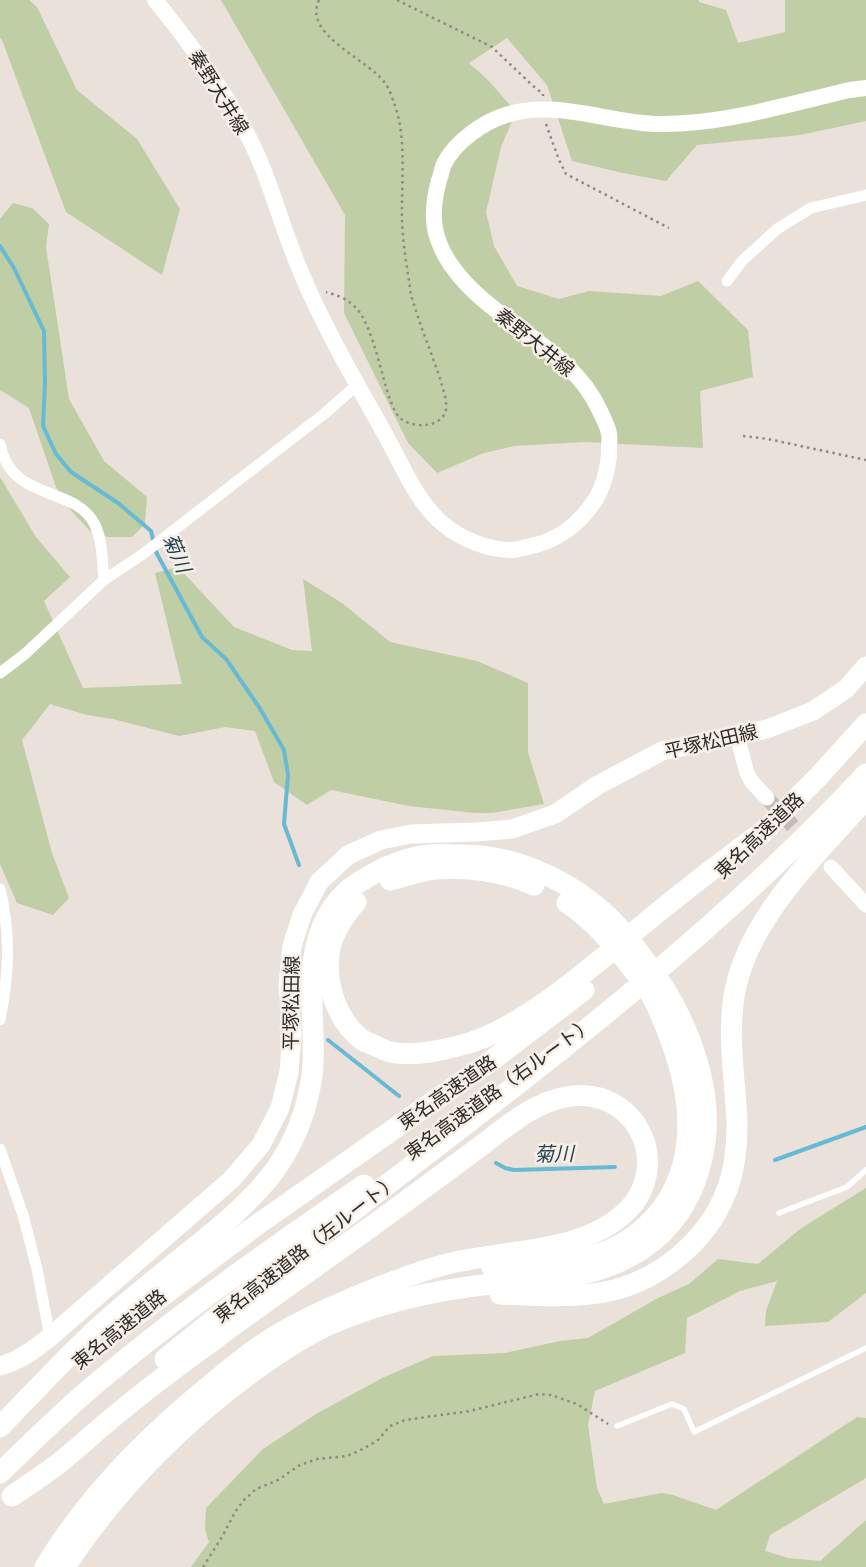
<svg xmlns="http://www.w3.org/2000/svg" width="866" height="1567" font-family="'PT Sans Narrow','Noto Sans JP',sans-serif">
	<style>
		.green { fill: #bfcea4 }
		.lines { fill: none; stroke-linecap: round; stroke-linejoin: round }
		.stream { stroke: #68b9d3; stroke-width: 4 }
		.tertiary-tunnel { stroke: #c4bcb6; stroke-width: 15; stroke-dasharray: 15 8; stroke-linecap: butt }
		.path { stroke: #8f8984; stroke-width: 2.5; stroke-dasharray: 2.5 4; stroke-linecap: butt }
		.service { stroke: #fff; stroke-width: 5.5 }
		.minor { stroke: #fff; stroke-width: 11 }
		.tertiary { stroke: #fff; stroke-width: 15 }
		.secondary { stroke: #fff; stroke-width: 16 }
		.primary { stroke: #fff; stroke-width: 19 }
		.motorway { stroke: #fff; stroke-width: 21 }
		.labels { text-anchor: middle; dominant-baseline: central; stroke-width: 5; stroke-linejoin: round; paint-order: stroke }
		.street-label { font-size: 19px; fill: #2d2a27; stroke: #f7efe7 }
		.water-label { font-size: 20px; font-style: italic; fill: #1f4450; stroke: #f7efe7 }
	</style>
	<rect width="100%" height="100%" fill="#eae1da"/>
	<path class="green" d="M0,0H29L37,7L77,90L137,139L180,209L162,275L66,212L2,40L0,38Z
		M221,0H699V2L726,10L738,43L785,32V0H866V121L800,135L697,145L666,181L623,173L572,161L547,85L507,38L469,63L488,80L516,112L501,147L486,212L494,246L517,286L559,299L589,291L661,296L698,281L748,330L753,377L700,391L703,448L584,442L514,446L484,453L437,473L408,443L344,313L345,215Z
		M13,203L32,208L49,224L46,247L69,399L104,461L147,497L145,524L132,537H107L89,530L68,507L56,487L29,408L0,390V219Z
		M0,477L36,537L70,577L44,601L83,688L182,684L155,573L178,567L234,627L292,650L312,651L303,579L342,603L390,642L477,661L528,683V752L544,804L492,813H475L409,806L331,790L307,805L274,782L255,731L225,727L179,736L113,719L87,715L50,704L22,740L52,853L69,898L53,915L17,903L0,864Z
		M866,1188V1293L828,1322L765,1326L766,1311L777,1281L740,1291L687,1318L685,1353L595,1391L588,1425L597,1488L604,1504L661,1493L673,1495L716,1510L857,1417L866,1418V1478L770,1535L765,1551L788,1558L820,1561L866,1520V1567H191L209,1542L205,1529L206,1508L263,1449L316,1414L382,1378L433,1356L505,1353L560,1341L588,1338L658,1298L689,1284L718,1259L758,1264L800,1229Z"/>
	<g class="lines">
		<path class="stream" d="M0,246L14,268L44,331L45,383L43,426L56,454L71,472L118,503L151,531L156,552L202,637L226,659L259,707L284,750L288,775L284,824L299,865
			M328,1040L399,1096
			M775,1160L866,1127
			M496,1163L505,1168L514,1170L615,1167"/>
		<path class="tertiary-tunnel" d="M767,798L831,867"/>
		<path class="path" d="M319,0C302,35 368,59 385,83C389,88 392,97 394,103C406,134 402,173 402,205C401,232 406,261 410,288C411,298 415,307 418,317C427,344 439,371 446,400C446,405 447,411 444,415C435,429 410,427 400,418C395,413 393,406 390,400C382,377 372,324 356,308C348,299 337,295 326,292
			M397,0L492,47L532,85L543,94V96
			M546,124L559,160L566,174L669,228
			M743,436L768,439L866,460
			M203,1567L222,1537L235,1512L244,1500L256,1489L278,1480L300,1465L317,1459L347,1456L363,1449L378,1440L390,1426L405,1420L470,1411L539,1394L551,1395L577,1404L608,1424"/>
		<path class="service" d="M779,1213L847,1187L866,1170
			M617,1426L672,1404L684,1409L694,1432L866,1348"/>
		<path class="minor" d="M727,281L742,261L777,229L811,208L866,195
			M0,444C11,502 73,485 94,523C103,540 102,562 104,580
			M0,673L25,654L104,580L143,554L324,414L357,385
			M0,889C11,935 9,974 0,1020
			M0,1149L23,1215L37,1269L50,1337"/>
		<path class="tertiary" d="M737,736L747,773L752,782L767,798
			M831,867L866,905"/>
		<path class="secondary" d="M155,0C189,42 222,86 247,134C270,177 281,226 300,270C324,328 356,382 386,436C403,467 416,501 443,524C461,539 488,550 511,550C516,550 521,548 527,547C557,542 581,523 597,497C604,484 609,465 609,450C609,445 610,439 609,434C608,426 603,418 600,411C571,346 491,323 451,265C444,255 437,240 435,228C432,212 435,195 439,180C440,179 443,165 444,164C455,142 483,122 506,115C556,99 608,123 659,124C723,125 788,104 850,90L866,88"/>
		<path class="primary" d="M0,1366C19,1361 35,1349 50,1337L231,1180L261,1145L280,1108L289,1072L292,1034L288,984L292,946L302,915L319,882L348,855L381,840L411,834L477,832L512,829L555,814L598,785L662,751L767,729L813,711L846,689L866,666"/>
		<path class="motorway" d="M759,836L818,777L866,724
			M390,880C402,877 415,873 428,870C459,865 505,871 534,885
			M356,902C345,915 334,930 330,948C324,980 335,1019 362,1040C366,1042 372,1044 376,1046C381,1048 385,1051 390,1052C415,1057 444,1050 469,1043C525,1026 594,965 640,927C682,892 725,859 769,827
			M492,1267C540,1264 593,1267 634,1236C698,1188 697,1113 672,1044C665,1024 657,1002 645,985C639,976 631,967 624,958C608,938 589,917 567,903
			M500,1294C535,1295 570,1298 605,1292C657,1282 707,1242 726,1192C735,1171 737,1144 737,1122C735,1077 726,1031 736,986C752,915 818,852 866,799
			M117,1330L254,1227L491,1061L584,990
			M165,1359C400,1166 658,997 866,774
			M0,1427C28,1398 56,1368 85,1340C105,1321 126,1303 147,1286C189,1250 242,1215 275,1170C295,1142 307,1110 312,1076C316,1042 310,1008 312,974C314,944 323,913 346,892C353,885 363,880 371,875C388,865 409,857 429,855C438,854 449,855 459,855C519,854 581,885 621,930C630,940 638,951 646,962C683,1010 713,1080 705,1142C694,1219 647,1262 573,1276C546,1281 518,1281 491,1284C435,1290 376,1303 324,1327C306,1336 288,1347 272,1358C191,1413 118,1486 65,1567
			M0,1473C30,1444 60,1414 92,1387C178,1314 271,1249 364,1185
			M12,1496C29,1484 47,1473 63,1460C82,1445 99,1428 117,1414C147,1389 179,1365 211,1342C276,1293 343,1248 409,1199C432,1182 455,1165 478,1148C505,1128 532,1103 566,1097C602,1090 634,1109 645,1144C651,1164 646,1187 634,1203C591,1256 504,1248 444,1265C423,1270 404,1278 384,1285C347,1300 311,1315 277,1335C255,1348 234,1365 214,1382C151,1433 87,1497 45,1567"/>
	</g>
	<g class="labels">
		<g class="street-label">
			<text transform="translate(219 92) rotate(58)">秦野大井線</text>
			<text transform="translate(535 342) rotate(39)">秦野大井線</text>
			<text transform="translate(711 741) rotate(-13)">平塚松田線</text>
			<text transform="translate(759 835) rotate(-44)">東名高速道路</text>
			<text transform="translate(291 1003) rotate(-89)">平塚松田線</text>
			<text transform="translate(499 1088) rotate(-36)">東名高速道路（右ルート）</text>
			<text transform="translate(447 1092) rotate(-35)">東名高速道路</text>
			<text transform="translate(306 1248) rotate(-38)">東名高速道路（左ルート）</text>
			<text transform="translate(119 1329) rotate(-39)">東名高速道路</text>
		</g>
		<g class="water-label">
			<text transform="translate(177 553) rotate(67)">菊川</text>
			<text transform="translate(554 1154) rotate(-1)">菊川</text>
		</g>
	</g>
</svg>
